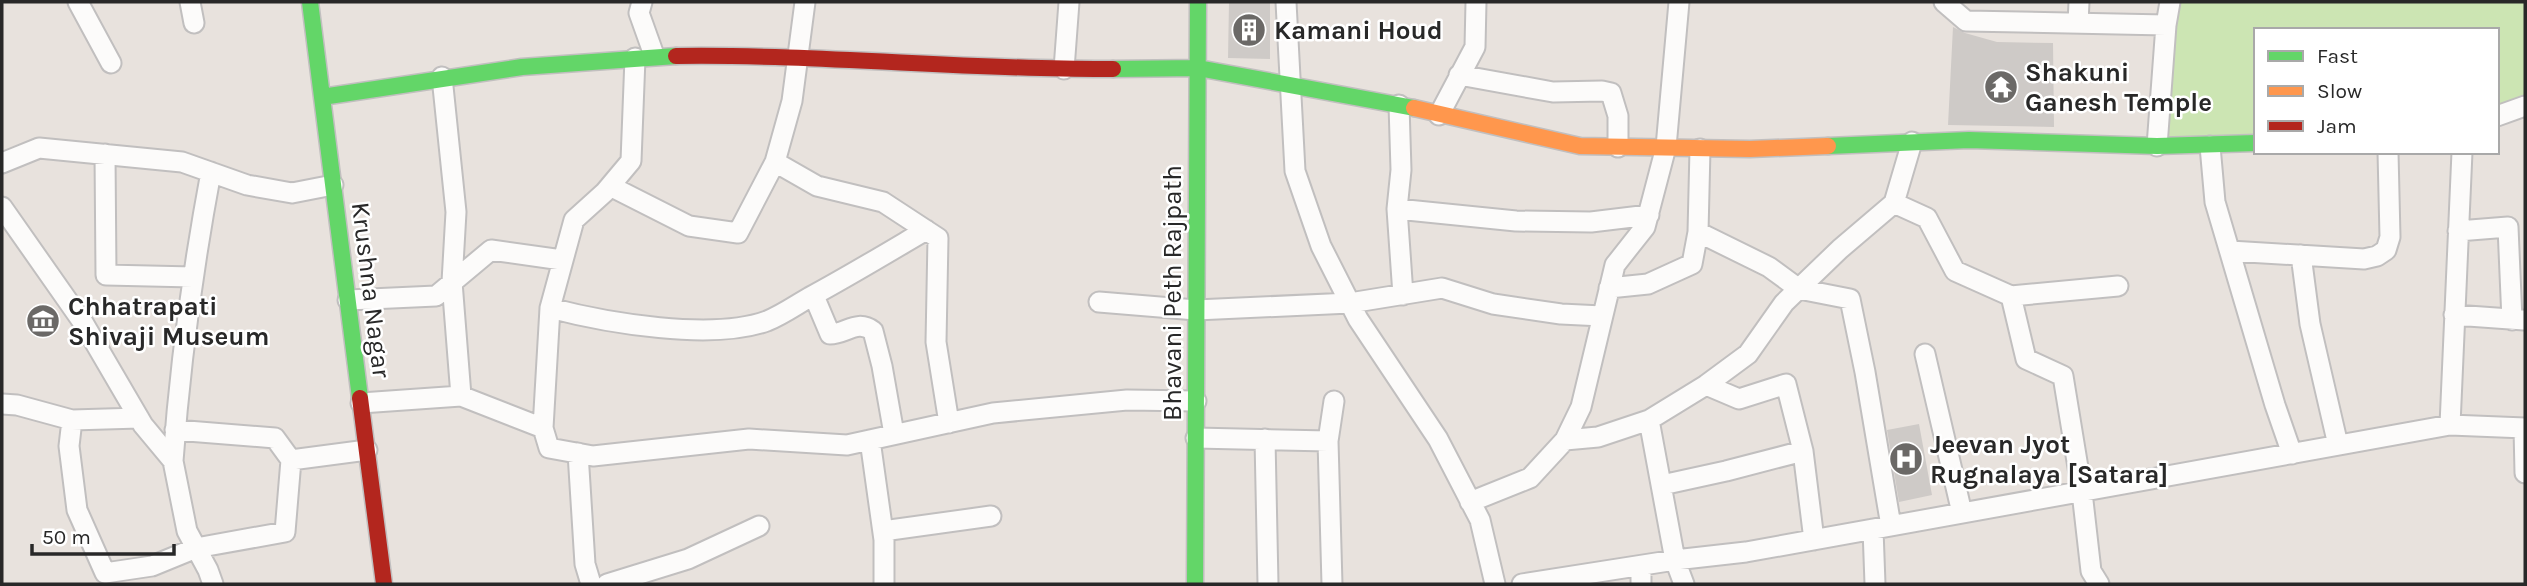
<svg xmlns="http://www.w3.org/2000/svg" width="2527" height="586" font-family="Karla,sans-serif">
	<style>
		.green { fill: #cce5b3 }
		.building { fill: #cecac7 }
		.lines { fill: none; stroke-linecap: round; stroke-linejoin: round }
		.street-casing { stroke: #c1bfbf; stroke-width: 23 }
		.fast-casing { stroke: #c1bfbf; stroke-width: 19 }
		.slow-casing { stroke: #c1bfbf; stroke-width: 19 }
		.jam-casing { stroke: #c1bfbf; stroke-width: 19 }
		.street { stroke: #fcfbfa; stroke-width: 19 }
		.fast { stroke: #63d668; stroke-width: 16 }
		.slow { stroke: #ff974d; stroke-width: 16 }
		.jam { stroke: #b3261e; stroke-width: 16 }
		.labels { text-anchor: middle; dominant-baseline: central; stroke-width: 5; stroke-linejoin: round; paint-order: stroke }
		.poi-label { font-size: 26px; font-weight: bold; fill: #282828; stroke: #fff; text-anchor: start }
		.street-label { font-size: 26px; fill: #282828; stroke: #fff }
	</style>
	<rect width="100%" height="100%" fill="#e8e2dd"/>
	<path class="green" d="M2170,2H2525V110L2497,121V30H2256V142L2159,143Z"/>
	<path class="building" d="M1229,2H1270V59L1228,58Z
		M1953,27L1965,33L1997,42L2053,43L2054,127L1948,125Z
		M1919,424L1932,495L1899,502L1887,430Z"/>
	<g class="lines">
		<g class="street-casing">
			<path id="street" d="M78,2L111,63
				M190,2L194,23
				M642,2L639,13L654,55
				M1286,2L1295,171L1321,246L1358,319L1438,439L1480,520L1495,584
				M1944,2L1966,21L2166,25
				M2078,23L2079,2
				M635,58L631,161L605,192L574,220L550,308L543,428L549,448L593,456L749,439L847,445L993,413L1127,400L1196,401
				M1064,69L1069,2
				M1459,75L1553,92L1602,91L1611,93L1618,116V147
				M442,77L456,212L452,282L461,396
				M1399,105L1401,170L1397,209L1403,295
				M1439,115L1475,47L1476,2
				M2497,116L2525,106
				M2157,146L2166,25L2170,2
				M2210,146L2215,202L2275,405L2292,454
				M105,154L106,275L193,277
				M775,162L817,186L883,202L938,238L936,342L949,423
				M2,163L39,148L182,162L247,185L292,193L333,185
				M610,186L689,226L738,233L775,162L792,101L805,2
				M1894,203L1927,218L1955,271L2011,296L2026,359L2063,376L2082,492L2091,571L2099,584
				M2,207L84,324L143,425L173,461L187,531L208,570L213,584
				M1397,209L1516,221L1591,222L1649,215
				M2458,231L2508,227L2512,320
				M1698,232L1769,267L1799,289L1850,299L1865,372L1891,526
				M2230,251L2364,259L2377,256L2386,250L2390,237L2388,152
				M2301,255L2310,324L2338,445
				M1609,288L1648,284L1692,264L1698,232L1700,149
				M814,296L830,334C846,334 857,319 873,331L882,366L894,434
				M2011,296L2118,286
				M348,300L436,296L491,250L562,260
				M1099,302L1196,310L1350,303L1442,288L1493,304L1561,314L1602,316
				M550,308C607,323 712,341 767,321C782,315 796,305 810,297C849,276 887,253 926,230
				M2454,315L2524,320
				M1925,354L1962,513
				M1706,385L1739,399L1786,384L1803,451L1814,540
				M361,403L461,396L543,428
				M2,404L17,405L72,420L139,418
				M72,420L69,446L77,510L105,573L152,566L196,548L285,532L291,460L367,450
				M1649,420L1675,560L1684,584
				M2450,425L2462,152
				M2524,428L2525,473
				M175,430L275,438L291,460
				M1196,438L1328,441
				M1265,439L1268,584
				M870,440L884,540V584
				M1565,440L1598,437L1649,420L1706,385L1748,354L1784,303L1840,249L1894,203L1912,142
				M578,453L585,564L591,584
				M173,461C180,364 193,268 211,172
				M1662,485L1726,471L1803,451
				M1470,502L1530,478L1565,440L1581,407L1615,265L1645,227L1666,147L1679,2
				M1873,529L1875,584
				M883,531L991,516
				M607,584L688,559L759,526
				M1332,584L1328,441L1334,401
				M1522,584L1675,560L1746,552L2450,425L2525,428
				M1641,584V567"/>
		</g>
		<g class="fast-casing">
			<path id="fast" d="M310,2L360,398
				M1113,69L1198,68L1414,108
				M322,97L522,67L676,56
				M1828,146L1969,140L2157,146L2256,143
				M1195,584L1198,2"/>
		</g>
		<g class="slow-casing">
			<path id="slow" d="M1414,108L1580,146L1750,149L1828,146"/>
		</g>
		<g class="jam-casing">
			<path id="jam" d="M676,56C822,54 967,70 1113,69
				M360,398L384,584"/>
		</g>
		<use href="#street" class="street"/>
		<use href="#fast" class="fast"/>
		<use href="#slow" class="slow"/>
		<use href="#jam" class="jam"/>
	</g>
	<defs>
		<g id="building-disc" transform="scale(1.75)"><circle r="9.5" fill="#6b6967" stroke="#fff"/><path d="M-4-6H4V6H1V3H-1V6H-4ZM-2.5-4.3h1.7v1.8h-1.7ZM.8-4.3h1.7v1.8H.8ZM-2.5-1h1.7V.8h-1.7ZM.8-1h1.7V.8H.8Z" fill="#fff"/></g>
		<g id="temple-disc" transform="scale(1.75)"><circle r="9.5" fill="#6b6967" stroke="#fff"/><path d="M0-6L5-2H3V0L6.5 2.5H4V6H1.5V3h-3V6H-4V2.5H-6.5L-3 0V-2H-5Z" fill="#fff"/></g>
		<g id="museum-disc" transform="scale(1.75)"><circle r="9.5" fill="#6b6967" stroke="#fff"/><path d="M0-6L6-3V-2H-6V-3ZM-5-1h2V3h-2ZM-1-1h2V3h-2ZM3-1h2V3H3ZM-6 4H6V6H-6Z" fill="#fff"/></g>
		<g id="hospital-disc" transform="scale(1.75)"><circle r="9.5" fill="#6b6967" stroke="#fff"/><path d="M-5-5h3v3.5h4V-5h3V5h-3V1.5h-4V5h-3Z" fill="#fff"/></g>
	</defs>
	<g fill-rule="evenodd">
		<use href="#building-disc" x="1249" y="30"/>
		<use href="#temple-disc" x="2001" y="87"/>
		<use href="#museum-disc" x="43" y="321"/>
		<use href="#hospital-disc" x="1906" y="459"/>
	</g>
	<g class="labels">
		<g class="poi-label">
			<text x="1274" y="30">Kamani Houd</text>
			<text x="2025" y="72">Shakuni<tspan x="2025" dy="30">Ganesh Temple</tspan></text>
			<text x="68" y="306">Chhatrapati<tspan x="68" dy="30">Shivaji Museum</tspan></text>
			<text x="1930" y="444">Jeevan Jyot<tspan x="1930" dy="30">Rugnalaya [Satara]</tspan></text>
		</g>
		<g class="street-label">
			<text transform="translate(371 290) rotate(83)">Krushna Nagar</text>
			<text transform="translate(1172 293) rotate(-90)">Bhavani Peth Rajpath</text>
		</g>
	</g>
	<rect width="2527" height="586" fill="none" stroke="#282828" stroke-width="7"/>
	<rect x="2254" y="28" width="245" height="126" fill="#ffffff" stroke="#a9a9a9" stroke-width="2"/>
	<rect x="2268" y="51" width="35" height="10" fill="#63d668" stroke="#a9a9a9" stroke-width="2"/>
	<text x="2317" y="63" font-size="21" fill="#282828">Fast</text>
	<rect x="2268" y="86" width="35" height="10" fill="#ff974d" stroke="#a9a9a9" stroke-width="2"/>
	<text x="2317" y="98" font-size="21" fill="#282828">Slow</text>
	<rect x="2268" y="121" width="35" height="10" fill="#b3261e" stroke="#a9a9a9" stroke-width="2"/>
	<text x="2317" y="133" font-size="21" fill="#282828">Jam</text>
	<path d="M32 544v10h142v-10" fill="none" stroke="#282828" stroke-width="3.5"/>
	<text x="42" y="544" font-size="21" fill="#282828" stroke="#ffffff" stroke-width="5" paint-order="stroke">50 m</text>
</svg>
